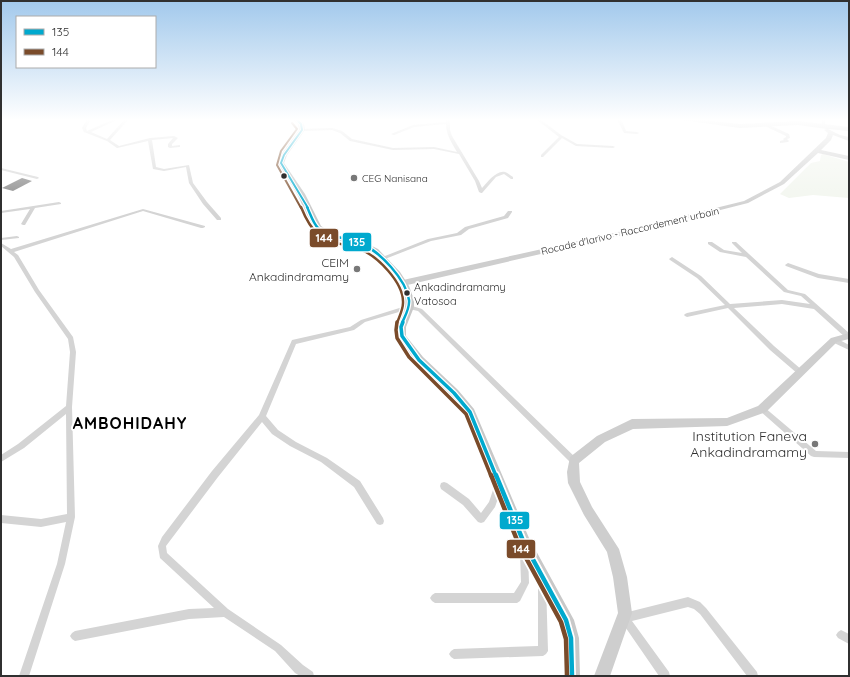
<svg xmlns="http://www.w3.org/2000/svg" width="850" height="677" font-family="Quicksand,sans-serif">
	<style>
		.green { fill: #f1f5ed }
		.building { fill: #7f7f7f }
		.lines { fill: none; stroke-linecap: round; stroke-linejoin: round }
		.street { fill: #d4d4d4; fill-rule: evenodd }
		.secondary { fill: #cecece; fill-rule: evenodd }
		.primary { fill: #c8c8c8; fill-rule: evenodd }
		.bus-1-far3-casing { stroke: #fff; stroke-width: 4 }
		.bus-1-far2-casing { stroke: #fff; stroke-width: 5 }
		.bus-1-far1-casing { stroke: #fff; stroke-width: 6 }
		.bus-1-casing { stroke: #fff; stroke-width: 8 }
		.bus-2-far3-casing { stroke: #fff; stroke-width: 4 }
		.bus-2-far2-casing { stroke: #fff; stroke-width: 5 }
		.bus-2-far1-casing { stroke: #fff; stroke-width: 6 }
		.bus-2-casing { stroke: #fff; stroke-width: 8 }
		.bus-1-far3 { stroke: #00a9ce; stroke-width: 2 }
		.bus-1-far2 { stroke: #00a9ce; stroke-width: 2.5 }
		.bus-1-far1 { stroke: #00a9ce; stroke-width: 3.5 }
		.bus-1 { stroke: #00a9ce; stroke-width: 4.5 }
		.bus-2-far3 { stroke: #7a4b2a; stroke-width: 2 }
		.bus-2-far2 { stroke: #7a4b2a; stroke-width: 2.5 }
		.bus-2-far1 { stroke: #7a4b2a; stroke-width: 3.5 }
		.bus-2 { stroke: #7a4b2a; stroke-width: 4.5 }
		.bus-dot { fill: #303030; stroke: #fff; stroke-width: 1.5 }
		.poi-dot { fill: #787878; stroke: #fff; stroke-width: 1.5 }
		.labels { text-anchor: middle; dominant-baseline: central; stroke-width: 4; stroke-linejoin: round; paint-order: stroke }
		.far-poi-label { font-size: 10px; fill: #303030; stroke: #fff; text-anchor: start }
		.far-street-label { font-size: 10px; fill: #303030; stroke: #fff }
		.bus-label { font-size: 11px; fill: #303030; stroke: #fff; text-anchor: start }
		.poi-label { font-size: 12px; fill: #303030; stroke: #fff; text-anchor: end }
		.near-poi-label { font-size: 14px; fill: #303030; stroke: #fff; text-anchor: end }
		.district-label { font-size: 16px; font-weight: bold; letter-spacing: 1px; fill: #000; stroke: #fff }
		.line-badge { stroke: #fff; stroke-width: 1.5 }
		.badge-label { font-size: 11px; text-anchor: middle; font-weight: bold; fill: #fff }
	</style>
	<rect width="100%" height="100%" fill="#fff"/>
	<path class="green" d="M823,154L849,162V198L813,195L789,198L780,194L811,163L820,161L821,155Z"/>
	<path class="building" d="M22,178L32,181L13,191L2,188Z"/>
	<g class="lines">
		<path class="street" d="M87,119H91L86,128L87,131L112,120L119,119L91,132L107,139L125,119H129L110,140L119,146L150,138L174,136L178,138L172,144V146L180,145V147H179L170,148L168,147V144L173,138L152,140L156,167L164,169L189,165L193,183L207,202L221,218V220H217L203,204L189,183L186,167L164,171L153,169L148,141L117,148L107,141L84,132L82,128Z
			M446,119H450V130L452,136L479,181L482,188C487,183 496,170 505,172C508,173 511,176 513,177V179H511L504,174L496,177L482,193H481L479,192L475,181L459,154L434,149L393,150L350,141L340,133L332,130L302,131L300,130L302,129L332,128L342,131L352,139L393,148L434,147L457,152C452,143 446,135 446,124L414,127L394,135L391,134L413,125L446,122Z
			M536,119H540L561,135L577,144L613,146L615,147L613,148L576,146L562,138L543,157H541V155L559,137Z
			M617,119H621L626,131L637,132L639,133L637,134L624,133Z
			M821,119H825V126H816V124H822Z
			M765,124H767L789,134L790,138L787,139L789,141L788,142L780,143V141L784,140L783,139L786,137V136L765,126Z
			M1,168L38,177L39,178L37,179L1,170Z
			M59,202L61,203V204L35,208L25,225H23L21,224L30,209L1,213V211Z
			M143,209L205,226V227L203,228H201L143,211L14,252L18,255L39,290L73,337L76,352L72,407L75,517L65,564L29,676H19L57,564L66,522L41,527L1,523V515L41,519L67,514L66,414L24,448L1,462V455L18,444L66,406L70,352L68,339L35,292L14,257L1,246V243L11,249Z
			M508,211H512V212L508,218L469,229L461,235L431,241L385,259H381L380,258L428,239L457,233L465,227L504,216Z
			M17,236L19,237V238L1,240V238Z
			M708,242H712L724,250L742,253L732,243V242H736L788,290L805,294L849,333V338H846L814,309L782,304L734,308L774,346L802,370L803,372L802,374H798L770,350L728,308L687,317L685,316L684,315L685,314L687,313L725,305L697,278L670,260L669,259L672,257L701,276L730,304L782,300L810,304L801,296L784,292L746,257L720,252L708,244Z
			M788,263L819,274L849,279V283L818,278L786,266L785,265Z
			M409,305L422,309L577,459L578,461L577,463L574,464L571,463L418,311L409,309L365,322L354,330L296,344L266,416L278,430L296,442L327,458L360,481L383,518L384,521L383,524L380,525L377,524L354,487L321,462L290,446L272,434L262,422L218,477L166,546L167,553L228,609L281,645L303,665L313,672L314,676H300L295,673L275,651L224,617L189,619L75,641L72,639L70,636L72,633L75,631L189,609L214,608L160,558L158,546L162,537L212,471L259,415L292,340L350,327L361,320Z
			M832,338H836L849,345V350L832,342L831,340Z
			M762,406L764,407L816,451L849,452V458L814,457L811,456L760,411L759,409L760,407Z
			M499,480L502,481L503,484L495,507L484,522L481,523L478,522L463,505L441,489L440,486L441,483L444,482L447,483L469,499L481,513L489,502L496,481Z
			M524,548L527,549L528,552L529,583L520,601L517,603H435L432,601L430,598L432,595L435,593H514L521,582L520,552L521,549Z
			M542,579L545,580L546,583L548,651L546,654L543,656L454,659L451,657L449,654L451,651L454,649L538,646V583L539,580Z
			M688,597L700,602L706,608L757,672L758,676H747L700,614L694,609L688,607L632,621L669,672L670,676H659L619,618L621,615L624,613Z
			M841,630L849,634V644L838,638L836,635L838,632Z"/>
		<path class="secondary" d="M675,119H692L740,124L798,121L849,127V131L828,129L840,135L849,137V141L833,135L831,140L821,150L849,156V160L818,153L784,184L748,203L614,237L403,286L399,283L403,280L614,233L744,201L780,182L826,138L828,133L824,130L827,129L798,125L740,128Z
			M849,333V339L837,342L766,412L727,426L633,429L605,442L579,463L580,482L592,507L619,549L627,577L632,613L610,676H594L618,613L613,577L607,552L584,515L568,483L567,472L570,457L597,436L632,419L727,418L758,406L831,338Z"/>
		<path class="primary" d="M293,119H299L304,124L305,130L287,155L284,163L305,194L321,226L332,233L364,242L378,249L400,272L409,286L414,300V307L406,327V336L423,357L458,390L474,409L529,538L574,620L579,638L580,676H564L563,638L559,622L519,548L465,414C446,388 410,367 397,338C389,317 419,309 394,275C384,263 373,250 357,245C345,241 331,240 320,233C307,224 304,206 297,194C291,183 284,173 278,163L281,155L299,130L298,124Z"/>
		<g class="bus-1-far3-casing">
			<path id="bus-1-far3" d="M296,119L301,124L302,130L284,155L281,163L308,208"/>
		</g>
		<g class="bus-1-far2-casing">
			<path id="bus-1-far2" d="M307,207C310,213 313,223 318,228C330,239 348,237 361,243C380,252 406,279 409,300C410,308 405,316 402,323"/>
		</g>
		<g class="bus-1-far1-casing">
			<path id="bus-1-far1" d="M403,322L401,327L402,336L419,360L454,393L470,412L496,476"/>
		</g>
		<g class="bus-1-casing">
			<path id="bus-1" d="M496,475L524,543L566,620L571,638L572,676"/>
		</g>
		<g class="bus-2-far3-casing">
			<path id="bus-2-far3" d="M292,123L297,129L281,151L277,165L301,208"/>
		</g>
		<g class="bus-2-far2-casing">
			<path id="bus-2-far2" d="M301,207C305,217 310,228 319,235C330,244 346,244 359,249C377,255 404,283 403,303C403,310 399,317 397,323"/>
		</g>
		<g class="bus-2-far1-casing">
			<path id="bus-2-far1" d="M397,322L396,330L397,338L409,357L466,414L491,476"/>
		</g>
		<g class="bus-2-casing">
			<path id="bus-2" d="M491,475L519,545L561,622L566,639L567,676"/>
		</g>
		<use href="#bus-1-far3" class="bus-1-far3"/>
		<use href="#bus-1-far2" class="bus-1-far2"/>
		<use href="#bus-1-far1" class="bus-1-far1"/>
		<use href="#bus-1" class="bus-1"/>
		<use href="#bus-2-far3" class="bus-2-far3"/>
		<use href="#bus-2-far2" class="bus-2-far2"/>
		<use href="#bus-2-far1" class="bus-2-far1"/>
		<use href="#bus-2" class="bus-2"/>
	</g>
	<linearGradient id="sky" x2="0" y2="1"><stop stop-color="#a2c9ec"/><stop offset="0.56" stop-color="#fff"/><stop offset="1" stop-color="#fff" stop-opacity="0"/></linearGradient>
	<rect width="850" height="214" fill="url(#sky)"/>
	<g class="bus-dot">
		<circle cx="284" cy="176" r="3.5"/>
		<circle cx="407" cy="293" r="3.5"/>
	</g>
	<g class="poi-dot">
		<circle cx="354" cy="178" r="4"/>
		<circle cx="357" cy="269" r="4"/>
		<circle cx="815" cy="444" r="4"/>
	</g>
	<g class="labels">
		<g class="far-poi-label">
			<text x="362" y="178">CEG Nanisana</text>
		</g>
		<g class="far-street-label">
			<text transform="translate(630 231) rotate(-13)">Rocade d'Iarivo - Raccordement urbain</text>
		</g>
		<g class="bus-label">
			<text x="414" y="287">Ankadindramamy<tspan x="414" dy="14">Vatosoa</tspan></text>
		</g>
		<g class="poi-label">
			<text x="349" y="262">CEIM<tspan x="349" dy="14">Ankadindramamy</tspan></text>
		</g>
		<g class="near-poi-label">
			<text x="807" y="436">Institution Faneva<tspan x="807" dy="16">Ankadindramamy</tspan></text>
		</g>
		<g class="district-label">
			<text x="130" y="423">AMBOHIDAHY</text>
		</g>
	</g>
	<g class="line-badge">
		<rect x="309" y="228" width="30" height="20" rx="4" fill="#7a4b2a"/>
		<rect x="342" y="232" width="30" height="20" rx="4" fill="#00a9ce"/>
		<rect x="499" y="511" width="31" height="19" rx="4" fill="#00a9ce"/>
		<rect x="506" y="539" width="30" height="20" rx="4" fill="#7a4b2a"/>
	</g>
	<g class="badge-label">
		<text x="324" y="242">144</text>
		<text x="357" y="246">135</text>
		<text x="515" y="524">135</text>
		<text x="521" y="553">144</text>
	</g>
	<rect width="850" height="677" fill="none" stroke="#303030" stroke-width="4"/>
	<rect x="16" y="16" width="140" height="52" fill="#ffffff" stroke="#acacac"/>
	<rect x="24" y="29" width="20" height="6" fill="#00a9ce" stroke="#acacac"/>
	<text x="52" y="36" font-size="12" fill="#303030">135</text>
	<rect x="24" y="49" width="20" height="6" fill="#7a4b2a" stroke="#acacac"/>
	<text x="52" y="56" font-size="12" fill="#303030">144</text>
</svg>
